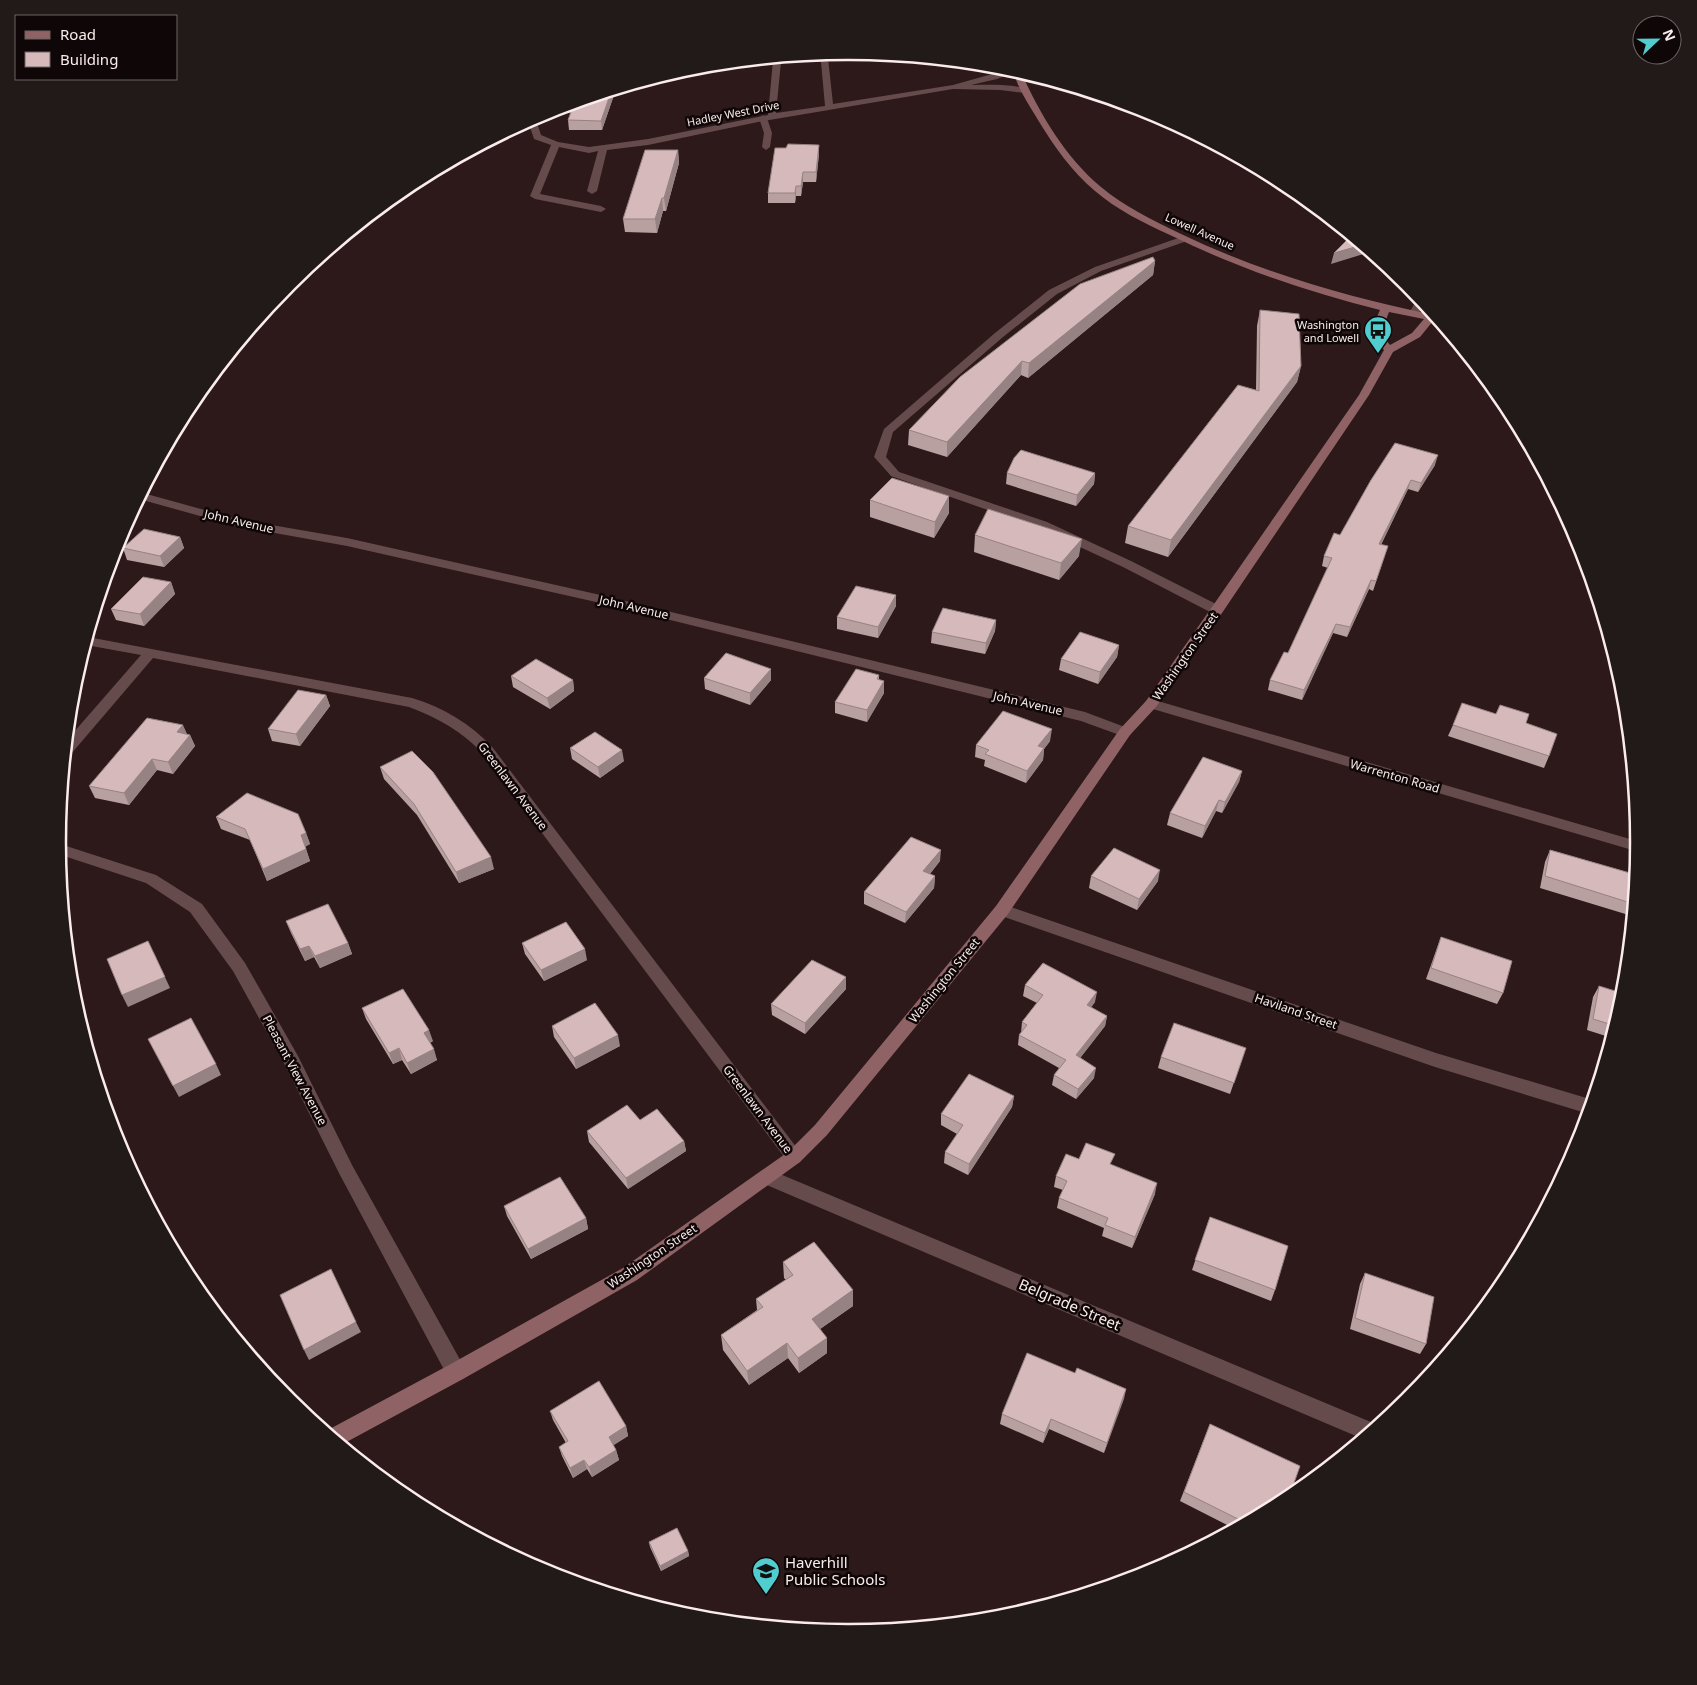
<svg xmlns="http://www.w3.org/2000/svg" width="1697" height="1685" font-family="'Noto Sans',sans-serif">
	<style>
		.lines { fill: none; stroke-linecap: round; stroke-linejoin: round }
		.lane { fill: #664b4c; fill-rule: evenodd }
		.street { fill: #664b4c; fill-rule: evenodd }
		.secondary { fill: #8f6365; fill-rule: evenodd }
		.wall { fill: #b89fa0 }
		.shaded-wall { fill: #968282 }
		.building { fill: #d6b9ba; stroke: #968282 }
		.labels { text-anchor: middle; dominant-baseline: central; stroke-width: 5; stroke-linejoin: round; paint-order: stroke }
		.far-street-label { font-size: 11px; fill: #fbecec; stroke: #0f0707 }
		.far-poi-label { font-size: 11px; fill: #fbecec; stroke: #0f0707; text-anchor: end }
		.street-label { font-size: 12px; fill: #fbecec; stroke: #0f0707 }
		.near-street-label { font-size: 15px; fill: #fbecec; stroke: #0f0707 }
		.near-poi-label { font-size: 15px; fill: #fbecec; stroke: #0f0707; text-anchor: start }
		.rim { fill: none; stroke: #fbecec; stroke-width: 2.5 }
	</style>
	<rect width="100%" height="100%" fill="#2d1919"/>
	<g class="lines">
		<path class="lane" d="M763,115L767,118L772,133L770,147L766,150L762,147L764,133L759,118Z"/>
		<path class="street" d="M784,58H828L833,104L953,85L1010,69L1017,71L997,79L971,85C986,85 1018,83 1029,91L1025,93L1000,90L953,89L758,122L648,145L607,150L597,191L592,194L587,191L598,151L589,153L559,147L540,194L601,206L606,209L601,212L535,199L530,196L551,145L534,139L528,121L535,117L541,135L558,142L589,147L648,139L768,115L773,60ZM781,62H821L825,106L776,113Z
			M1184,236L1189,239L1187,241L1101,271L1057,294L1003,337L893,432L886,457L899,472L1047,522L1131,561L1222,607L1223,610L1222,613H1212L1123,567L1039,528L891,476L876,459L874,457L884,429L995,333L1049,290L1095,267Z
			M1419,296L1424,303L1418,315H1410L1409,313Z
			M143,493L237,519L347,538L605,596L1085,712L1130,729L1132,732L1130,735L1125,737L1081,721L605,604L347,546L236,526L139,499Z
			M88,637L412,698C443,707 471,724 493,748L800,1152L803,1157L800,1162L794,1165L788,1162L483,754C462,731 438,718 409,707L153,658L71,754L66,756L67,740L141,655L86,645Z
			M1151,699L1640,842L1639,852L1146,707L1144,704L1146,701Z
			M57,843L156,875L202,904L245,963L298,1056L352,1165L463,1365L466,1372L463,1379L456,1381L449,1379L340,1175L285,1065L233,971L190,912L146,883L58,854Z
			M1002,904L1436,1053L1593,1100L1589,1114L1435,1067L996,914L994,910L996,906Z
			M768,1169L1378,1425L1379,1426L1363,1439L762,1183L759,1177L762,1171Z"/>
		<path class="secondary" d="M1014,70L1021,72C1040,114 1065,157 1101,187C1124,206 1152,220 1179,233C1260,272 1346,297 1434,315L1440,322L1433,321L1420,337L1393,352L1369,395L1222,613L1156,707L1130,735L1008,914L827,1135L800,1162L637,1280L463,1379L341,1445L326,1431L449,1365L623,1268L788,1152L815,1125L996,906L1120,729L1146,701L1212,607L1359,395L1384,350C1370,334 1372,328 1380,310C1308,292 1237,268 1170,235C1144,223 1117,210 1095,191C1072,172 1054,146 1038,120C1031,108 1014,83 1014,70ZM1389,312L1424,319L1412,333L1390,345C1380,333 1384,325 1389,312Z"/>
	</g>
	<path class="wall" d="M615,92L602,130H569L568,120L570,115L569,107Z
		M678,150L679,163L666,211H663L657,233L625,232L623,219Z
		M819,154L816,182H803L801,196H796L795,203H768V193Z
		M1155,261L1153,275L1028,378L1021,375L947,457L908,445L909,430Z
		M1260,310L1301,366L1297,382L1168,557L1125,543L1128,526L1256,390L1257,326Z
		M1435,465L1418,492L1408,489L1381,545L1388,546L1373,591L1369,589L1347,637L1333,633L1302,700L1268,690L1270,680L1288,653L1328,568L1322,566L1324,556L1340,535L1371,480Z
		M1007,473H1095L1094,484L1076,506L1006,484Z
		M870,500L949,513L934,538L870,517Z
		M975,535L1079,556L1059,580L974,552Z
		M180,537L184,548L164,567L127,560L123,548Z
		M171,582L175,594L144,626L116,620L111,609Z
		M896,595V606L878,638L837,629V617Z
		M996,620L995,631L985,654L931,643L932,632Z
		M1119,645L1117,657L1098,684L1059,670L1061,659Z
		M771,669V680L750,705L705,689L704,678Z
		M879,675V680L884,681V693L867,722L835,713V702Z
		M511,676L573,680L574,691L550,709L513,687Z
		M326,695L330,706L300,746L272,741L268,729Z
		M1496,714L1526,723L1549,756L1544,768L1448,736L1453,725Z
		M186,734L190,735L195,746L173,774L157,770L129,805L95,798L89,786Z
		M1050,741L1044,749L1043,760L1026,783L984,766L985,760L975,757L976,745Z
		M570,748L624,761L600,778L572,759Z
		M380,767L494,869L459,883L417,815L384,779Z
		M1242,771L1239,782L1222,813L1216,811L1202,838L1167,825L1170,813Z
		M216,817L306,833L310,844L305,846L310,861L267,881L250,840L221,829Z
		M1550,850L1637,875L1632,916L1540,888L1545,862Z
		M940,861L930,874L935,876L934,888L905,923L864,904V892Z
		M1091,876L1158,881L1137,910L1089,888Z
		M286,921L348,943L352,954L320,968L314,957L305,961L291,933Z
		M1441,937L1503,993L1497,1004L1426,979L1437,948Z
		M522,943L587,960L544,981L525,954Z
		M1025,985L1095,1002L1091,1007L1107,1016L1105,1026L1080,1058L1094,1078L1076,1099L1052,1085L1054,1075L1059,1068L1018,1045L1019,1035L1021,1033L1022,1022L1037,1003L1023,996Z
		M1599,986L1624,997L1612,1038L1587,1030L1593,997Z
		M846,989L805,1034L772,1015L771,1004Z
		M362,1008L433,1041L430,1043L437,1060L411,1074L402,1060L393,1064L366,1019Z
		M552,1026L620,1046L576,1069L554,1037Z
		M1161,1057L1242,1059L1230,1094L1158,1068Z
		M1014,1096L1012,1107L968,1175L944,1163L945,1152L957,1134L941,1125V1114Z
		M640,1120L684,1141L686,1151L628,1189L589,1142L587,1131Z
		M1079,1159L1112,1165L1155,1194L1132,1248L1102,1236L1104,1228L1057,1208L1059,1198L1063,1190L1054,1187L1056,1176Z
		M504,1206L586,1218L588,1229L531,1259L507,1216Z
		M1210,1217L1275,1290L1271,1301L1192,1270Z
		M783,1262L853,1306L820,1329L827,1338V1353L799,1373L788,1358L749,1385L723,1350L721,1335L757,1310L756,1299L786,1280L784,1278Z
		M1365,1273L1426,1344L1420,1354L1350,1329L1360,1284Z
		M1075,1373L1126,1389L1104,1453L1049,1429L1043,1443L1000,1424L1002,1414Z
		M550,1411L626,1426L628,1436L613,1445L616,1450L619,1460L592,1477L587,1469L573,1478L562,1456L559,1447L566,1443L553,1420Z
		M1210,1424L1288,1500L1235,1529L1180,1501Z
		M649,1542L688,1551L689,1556L661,1571L650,1547Z"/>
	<path class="shaded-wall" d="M615,90V92L602,130L601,121L611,92Z
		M819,145V154L816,182V172Z
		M678,150L679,163L666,211L664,198Z
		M803,172V182L801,196V186Z
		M796,186V196L795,203V193Z
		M662,198L663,211L657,233L655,219Z
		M1362,245L1370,252L1331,264L1334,253Z
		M1155,261L1153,275L1028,378L1029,363Z
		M1022,361L1021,375L947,457V442Z
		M1301,366L1297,382L1168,557L1171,540Z
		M1438,455L1435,465L1418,492L1421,483Z
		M1095,473L1094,484L1076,506L1077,495Z
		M1411,480L1408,489L1376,554L1379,544Z
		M949,496V513L934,538L935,522Z
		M180,537L184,548L164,567L160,556Z
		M1082,539L1079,556L1059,580L1061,563Z
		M1371,580L1369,589L1347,637L1350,627Z
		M171,582L175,594L144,626L140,614Z
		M896,595V606L878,638V627Z
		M996,620L995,631L985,654L986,643Z
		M1336,624L1333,633L1302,700L1304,690Z
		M1119,645L1117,657L1098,684L1100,672Z
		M771,669V680L750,705V693Z
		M573,680L574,691L550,709L547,698Z
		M884,681V693L867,722V710Z
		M326,695L330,706L300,746L296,734Z
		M183,725L188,736L177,732Z
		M1052,729L1050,741L1044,749L1043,760L1026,783L1027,771L1038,746Z
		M190,735L195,746L173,774L168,762Z
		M622,750L624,761L600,778L598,767Z
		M152,759L157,770L129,805L124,793Z
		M1242,771L1239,782L1222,813L1225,802Z
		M1219,800L1216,811L1202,838L1205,826Z
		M306,833L310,844L305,847L301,835Z
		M306,849L310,861L267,881L263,869Z
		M941,850L940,861L923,882V871Z
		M491,857L494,869L459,883L456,872Z
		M1160,870L1158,881L1137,910L1139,899Z
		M935,876L934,888L905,923L906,912Z
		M348,943L352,954L320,968L315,956Z
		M309,946L314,957L305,961L300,949Z
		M585,949L587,960L544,981L541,970Z
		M154,953L170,988L128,1007L122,995Z
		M846,977V989L805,1034V1023Z
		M1097,992L1095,1002L1085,1016L1087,1005Z
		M1107,1016L1105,1026L1074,1066L1076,1055Z
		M429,1030L433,1041L427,1044L424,1033Z
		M618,1035L620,1046L576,1069L574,1058Z
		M399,1048L402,1060L393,1064L389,1053Z
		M434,1049L437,1060L411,1074L407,1063Z
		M216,1064L221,1075L179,1097L173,1086Z
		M1096,1068L1094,1078L1076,1099L1078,1089Z
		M1014,1096L1012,1107L968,1175L969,1164Z
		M684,1141L686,1151L628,1189L626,1178Z
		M1157,1183L1155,1194L1132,1248L1135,1237Z
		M586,1218L588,1229L531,1259L528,1249Z
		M853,1290V1306L813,1334L812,1319Z
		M356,1322L361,1332L309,1360L304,1350Z
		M827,1338V1353L799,1373L798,1358Z
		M787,1343L788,1358L749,1385L747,1371Z
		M1126,1389L1124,1399L1104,1453L1107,1443Z
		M1051,1419L1049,1429L1043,1443L1045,1433Z
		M626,1426L628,1436L611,1447L609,1437Z
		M616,1450L619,1460L592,1477L589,1467Z
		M584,1460L587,1469L573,1478L570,1468Z
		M688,1551L689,1556L661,1571L660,1566Z"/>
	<path class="building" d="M611,92L601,121L568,120L573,107H569L570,104Z
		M788,144L819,145L816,172H803L801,186H796L795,193H768L775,148H786Z
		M645,150H678L664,198H662L655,219H623Z
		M1351,236L1362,245L1334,253Z
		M1153,257L1155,261L1029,363L1022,361L947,442L909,430L960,377L1080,284Z
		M1260,310L1299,314L1301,366L1171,540L1128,526L1238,385L1259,391Z
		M1395,443L1438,455L1421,483L1411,480L1379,544L1388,546L1376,581L1371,580L1350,627L1336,624L1304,690L1270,680L1284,652L1288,653L1332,558L1324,556L1334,533L1340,535L1371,480Z
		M1021,450L1095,473L1077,495L1007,473L1014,458Z
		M892,478L949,496L935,522L870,500Z
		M988,509L1082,539L1061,563L975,535Z
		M144,529L180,537L160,556L123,548Z
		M143,577L171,582L140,614L111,609Z
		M856,586L896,595L878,627L837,617Z
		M943,608L996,620L986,643L932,632Z
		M1080,632L1119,645L1100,672L1061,659Z
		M726,653L771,669L750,693L704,678Z
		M536,659L573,680L547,698L511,676Z
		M856,669L879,675L877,679L884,681L867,710L835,702Z
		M298,690L326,695L296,734L268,729Z
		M1462,703L1496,714L1500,705L1529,714L1526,723L1557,734L1549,756L1453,725Z
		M1003,711L1052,729L1038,746L1044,748L1027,771L985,754L989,750L976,745Z
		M147,718L183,725L177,732L190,735L168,762L152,759L124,793L89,786Z
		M595,732L622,750L598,767L570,748Z
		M412,751L433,772L491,857L456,872L414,804L380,767Z
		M1203,757L1242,771L1225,802L1219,800L1205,826L1170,813Z
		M247,793L298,814L306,833L301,835L306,849L263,869L245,829L216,817Z
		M911,837L941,850L923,871L935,876L906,912L864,892Z
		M1114,848L1160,870L1139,899L1091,876Z
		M1550,850L1637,875L1634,904L1545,876Z
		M328,904L348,943L315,956L309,946L300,949L286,921Z
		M566,922L585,949L541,970L522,943Z
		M1441,937L1512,961L1503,993L1431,968Z
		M148,941L165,977L122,995L107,959Z
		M812,960L846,977L805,1023L771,1004Z
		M1043,963L1097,992L1087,1005L1107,1016L1076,1055L1096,1068L1078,1089L1054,1075L1066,1060L1019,1035L1027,1025L1022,1022L1043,995L1025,985Z
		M1599,986L1625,994L1616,1026L1593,1019Z
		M403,989L429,1030L424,1033L434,1049L407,1063L399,1048L389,1053L362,1008Z
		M595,1003L618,1035L574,1058L552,1026Z
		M191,1018L216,1064L173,1086L148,1039Z
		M1174,1023L1246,1048L1234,1083L1161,1057Z
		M969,1074L1014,1096L969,1164L945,1152L963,1125L941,1114Z
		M627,1105L640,1120L657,1109L684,1141L626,1178L587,1131Z
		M1086,1143L1115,1154L1110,1164L1157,1183L1135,1237L1105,1225L1108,1218L1059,1198L1067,1181L1056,1176L1066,1154L1079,1159Z
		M560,1177L586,1218L528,1249L504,1206Z
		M1210,1217L1288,1246L1275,1290L1195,1260Z
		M814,1242L853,1290L812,1319L827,1338L798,1358L787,1343L747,1371L721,1335L763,1307L756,1299L793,1275L783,1262Z
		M331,1269L356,1322L304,1350L280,1295Z
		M1365,1273L1434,1297L1426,1344L1355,1318Z
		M1027,1353L1075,1373L1077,1368L1126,1389L1107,1443L1051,1419L1045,1433L1002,1414Z
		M599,1381L626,1426L609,1437L616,1450L589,1467L584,1460L570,1468L559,1447L568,1441L550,1411Z
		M1210,1424L1300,1466L1288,1500L1246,1523L1184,1492Z
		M420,1503L423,1508L417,1505Z
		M677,1528L688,1551L660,1566L649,1542Z"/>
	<defs>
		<g id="bus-pin" transform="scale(1.4375)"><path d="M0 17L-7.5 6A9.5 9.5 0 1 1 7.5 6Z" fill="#52cdcf" stroke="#0f0707"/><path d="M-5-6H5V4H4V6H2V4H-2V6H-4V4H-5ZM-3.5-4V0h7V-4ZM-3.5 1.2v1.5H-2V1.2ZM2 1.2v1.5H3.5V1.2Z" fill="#111"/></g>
		<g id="school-pin" transform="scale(1.4375)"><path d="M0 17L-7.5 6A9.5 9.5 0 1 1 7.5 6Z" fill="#52cdcf" stroke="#0f0707"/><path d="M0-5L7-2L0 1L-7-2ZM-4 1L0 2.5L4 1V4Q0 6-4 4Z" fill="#111"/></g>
	</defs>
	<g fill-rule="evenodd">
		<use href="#bus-pin" x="1378" y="330"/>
		<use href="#school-pin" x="766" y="1571"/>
	</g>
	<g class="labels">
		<g class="far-street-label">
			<text transform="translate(733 113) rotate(-11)">Hadley West Drive</text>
			<text transform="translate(1200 231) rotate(24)">Lowell Avenue</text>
		</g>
		<g class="far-poi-label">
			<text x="1359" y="324">Washington<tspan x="1359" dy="13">and Lowell</tspan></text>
		</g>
		<g class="street-label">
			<text transform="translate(239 521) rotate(13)">John Avenue</text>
			<text transform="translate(634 607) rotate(13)">John Avenue</text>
			<text transform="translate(1185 656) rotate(-55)">Washington Street</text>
			<text transform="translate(1028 703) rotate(13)">John Avenue</text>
			<text transform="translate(1395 776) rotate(16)">Warrenton Road</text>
			<text transform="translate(513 786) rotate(53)">Greenlawn Avenue</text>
			<text transform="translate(944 980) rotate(-51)">Washington Street</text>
			<text transform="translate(1296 1011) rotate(19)">Haviland Street</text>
			<text transform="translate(295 1070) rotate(62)">Pleasant View Avenue</text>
			<text transform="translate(758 1109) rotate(53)">Greenlawn Avenue</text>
			<text transform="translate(652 1256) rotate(-34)">Washington Street</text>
		</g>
		<g class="near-street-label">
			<text transform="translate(1070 1304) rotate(23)">Belgrade Street</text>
		</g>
		<g class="near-poi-label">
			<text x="785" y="1562">Haverhill<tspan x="785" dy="17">Public Schools</tspan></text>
		</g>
	</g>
	<path d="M0 0H1697V1685H0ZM66 842a782 782 0 1 1 1564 0a782 782 0 1 1-1564 0Z" fill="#221919" fill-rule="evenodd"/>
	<path class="rim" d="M66 842a782 782 0 1 1 1564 0a782 782 0 1 1-1564 0Z"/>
	<rect x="15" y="15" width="162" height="65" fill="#0f0707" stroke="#6d6363"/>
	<rect x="25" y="31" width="25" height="8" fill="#8f6365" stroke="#6d6363"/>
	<text x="60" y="40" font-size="15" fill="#fbecec">Road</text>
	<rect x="25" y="52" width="25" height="15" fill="#d6b9ba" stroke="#6d6363"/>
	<text x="60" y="65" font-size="15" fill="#fbecec">Building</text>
	<g transform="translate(1657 40) rotate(68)"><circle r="24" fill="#0f0707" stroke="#6d6363"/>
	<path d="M0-4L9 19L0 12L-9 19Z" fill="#52cdcf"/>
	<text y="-8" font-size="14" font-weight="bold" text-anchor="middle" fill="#fbecec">N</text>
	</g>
</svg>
